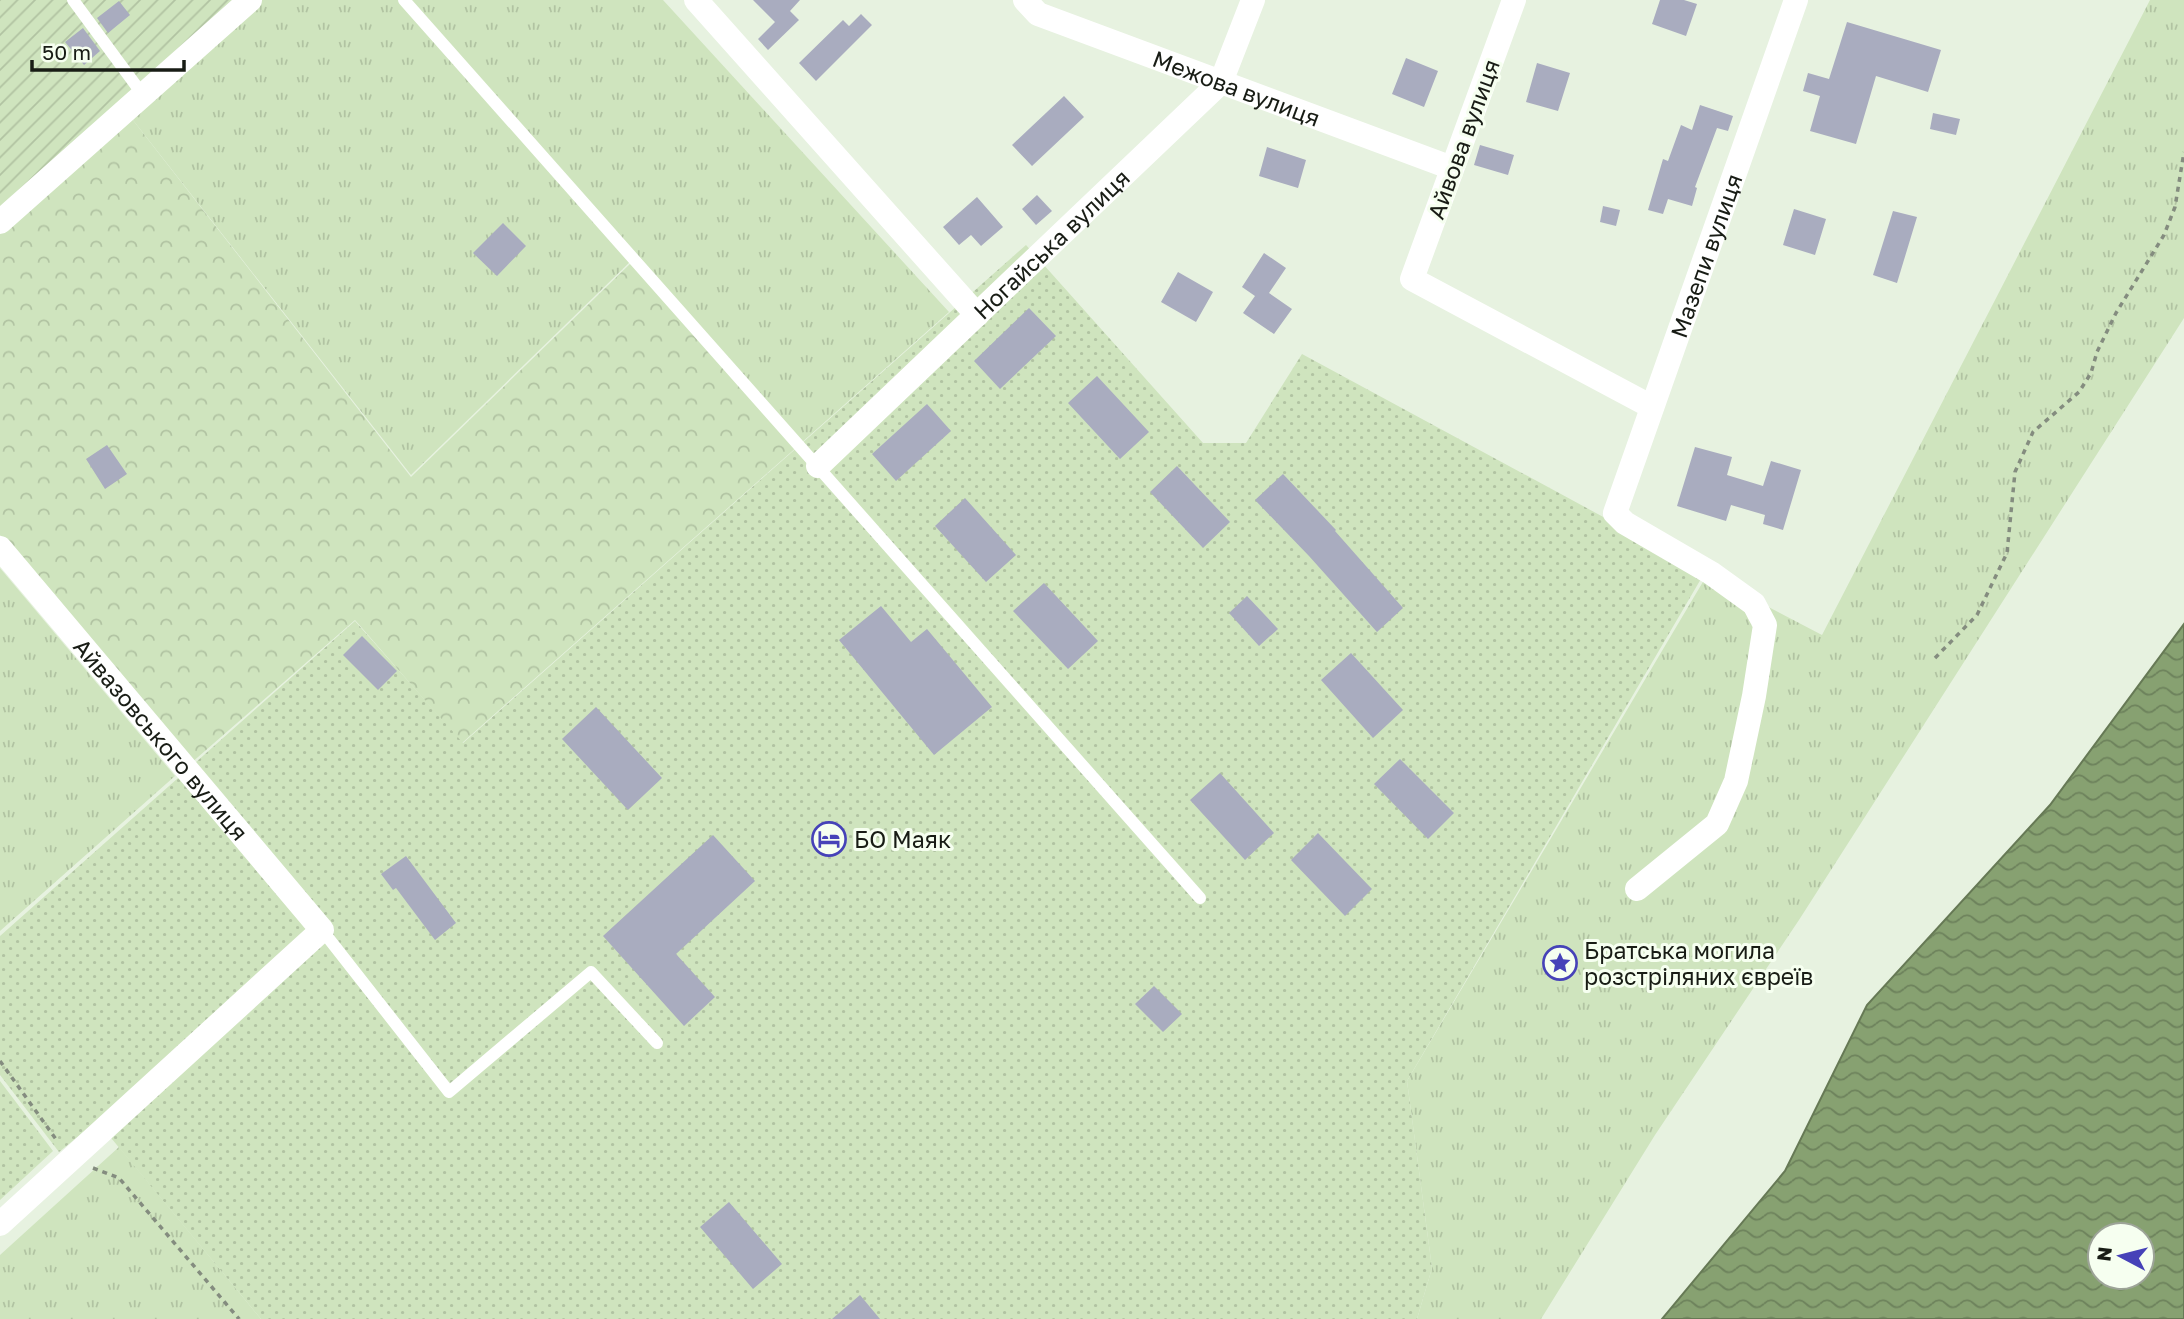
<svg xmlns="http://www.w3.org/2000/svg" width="2184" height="1319" font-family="'Golos Text',sans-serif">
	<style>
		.grass { fill: url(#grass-tufts) }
		.forest { fill: url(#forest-crowns) }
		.park { fill: url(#park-dots) }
		.garden { fill: url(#garden-furrows) }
		.water { fill: url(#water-waves); stroke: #667955; stroke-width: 2; fill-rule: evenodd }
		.building { fill: #a9acbf }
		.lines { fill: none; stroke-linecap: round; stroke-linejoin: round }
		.path { stroke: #848c7f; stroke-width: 3.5; stroke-dasharray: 5 5; stroke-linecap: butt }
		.service { stroke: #fff; stroke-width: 12 }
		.minor { stroke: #fff; stroke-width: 24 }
		.labels { text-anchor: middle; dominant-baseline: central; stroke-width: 6; stroke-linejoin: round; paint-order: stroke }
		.street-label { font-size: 23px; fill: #181c15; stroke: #f6fff0 }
		.poi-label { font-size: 23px; fill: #181c15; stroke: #f6fff0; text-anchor: start }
	</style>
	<defs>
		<pattern id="grass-tufts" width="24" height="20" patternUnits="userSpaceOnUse" patternTransform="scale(1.75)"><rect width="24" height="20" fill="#cfe4be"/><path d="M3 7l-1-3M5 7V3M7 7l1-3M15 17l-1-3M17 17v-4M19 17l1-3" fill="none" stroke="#b1c3a2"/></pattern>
		<pattern id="forest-crowns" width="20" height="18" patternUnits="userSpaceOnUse" patternTransform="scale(1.75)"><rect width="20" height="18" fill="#cfe4be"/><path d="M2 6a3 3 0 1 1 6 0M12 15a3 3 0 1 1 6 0" fill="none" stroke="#b1c3a2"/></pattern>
		<pattern id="park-dots" width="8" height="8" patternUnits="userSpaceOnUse" patternTransform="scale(1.75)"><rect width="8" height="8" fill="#cfe4be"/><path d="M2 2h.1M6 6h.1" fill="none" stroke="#b1c3a2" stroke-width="1.8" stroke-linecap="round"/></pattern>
		<pattern id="garden-furrows" width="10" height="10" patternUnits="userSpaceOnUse" patternTransform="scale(1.75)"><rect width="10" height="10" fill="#cfe4be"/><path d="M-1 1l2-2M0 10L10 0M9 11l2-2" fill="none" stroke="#b1c3a2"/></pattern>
		<pattern id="water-waves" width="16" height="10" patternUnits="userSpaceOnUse" patternTransform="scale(1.75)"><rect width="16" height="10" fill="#87a171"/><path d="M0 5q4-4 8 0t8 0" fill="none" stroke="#6d825c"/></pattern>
	</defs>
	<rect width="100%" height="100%" fill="#e7f2e0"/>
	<path class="grass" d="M254,0H663L949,312L800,444L634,258L411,475L129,115Z
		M2150,0H2184V318L1799,920L1655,1135L1541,1319H1417L1432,1268L1407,1081L1707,575L1822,635Z
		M0,568L175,776L0,931Z
		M119,1147L261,1319H0V1255Z"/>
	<path class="forest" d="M129,115L411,477L634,260L798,446L462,743L355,620L190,764L0,535V232Z"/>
	<path class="park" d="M1026,245L1203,443H1246L1302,354L1705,572L1407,1081L1432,1268L1417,1319H261L97,1121L59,1152L0,1075V936L355,621L463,743Z
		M0,1081L53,1151L0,1200Z"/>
	<path class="garden" d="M0,0H250L0,222Z"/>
	<path class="water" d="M2184,624V1319H1662L1785,1171L1867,1005L2050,805ZM2100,1235H2142V1277H2100Z"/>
	<path class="building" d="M753,0H800L790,11L799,20L768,50L758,39L775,22Z
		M1660,0H1684L1697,4L1686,36L1652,24Z
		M119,1L130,15L108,33L97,18Z
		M861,14L872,25L816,81L799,63L843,20L849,26Z
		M1847,22L1941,50L1928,92L1876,76L1856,144L1810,131L1820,96L1803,91L1808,73L1829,79Z
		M83,28L100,51L84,65L65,42Z
		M1406,58L1438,71L1424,107L1392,94Z
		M1537,63L1570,73L1558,111L1526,102Z
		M1064,96L1084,117L1032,166L1012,145Z
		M1700,105L1733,116L1728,131L1717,128L1695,187L1697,188L1692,206L1668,199L1663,214L1648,210L1663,159L1668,161L1681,125L1692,130Z
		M1933,113L1960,119L1956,135L1930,129Z
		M1480,145L1514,155L1508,175L1474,165Z
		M1267,147L1306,160L1298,188L1259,176Z
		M1037,195L1052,211L1036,225L1022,209Z
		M977,197L1003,227L981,246L971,235L959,245L943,227Z
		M1603,206L1620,210L1616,226L1600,222Z
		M1794,209L1826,219L1815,255L1783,245Z
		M1893,211L1917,217L1897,283L1873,275Z
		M503,223L526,246L497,276L473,253Z
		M1264,253L1286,268L1269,293L1292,309L1274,334L1243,313L1255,296L1242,287Z
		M1178,272L1213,292L1196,322L1161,302Z
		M1029,308L1056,336L1000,389L974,361Z
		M1097,376L1149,432L1120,459L1068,403Z
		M927,404L951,431L896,481L872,454Z
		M107,445L127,474L105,489L86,459Z
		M1695,447L1732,457L1727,475L1763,486L1771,461L1801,470L1783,530L1763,524L1765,515L1731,505L1726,521L1677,506Z
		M1177,466L1230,522L1203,548L1150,492Z
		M1283,474L1336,530L1335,531L1403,608L1377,632L1309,556L1255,500Z
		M965,498L1016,555L986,582L935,526Z
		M1044,583L1098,641L1068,669L1013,611Z
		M1247,596L1278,629L1259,646L1229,613Z
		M881,606L911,642L927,629L992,707L934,755L839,640Z
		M362,636L397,671L378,690L343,655Z
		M1351,653L1403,710L1373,738L1321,680Z
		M596,707L662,778L628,810L562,739Z
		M1400,759L1454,813L1428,839L1374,784Z
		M1220,773L1274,833L1245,860L1190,800Z
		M1318,833L1372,889L1345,916L1291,860Z
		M713,835L755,881L676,954L715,997L684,1026L603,936Z
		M406,856L456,923L435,940L396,888L393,890L381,874Z
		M1154,986L1182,1014L1163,1032L1135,1004Z
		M729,1202L782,1264L753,1289L700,1227Z
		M860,1295L880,1319H832Z"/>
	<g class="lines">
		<path class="path" d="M1935,658L1977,615L2007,553L2015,472L2033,432L2079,392L2091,373L2097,352L2116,313L2164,235L2175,207L2184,152
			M0,1061L58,1142
			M93,1168L119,1178L239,1319"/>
		<path class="service" d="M73,0L143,95
			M404,0L1200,898
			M322,930L449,1092L591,972L657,1043"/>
		<g class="minor">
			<path d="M696,0L977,315"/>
			<path id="s1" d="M1025,0L1038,14L1452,168"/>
			<path d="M1514,0L1412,279L1652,407"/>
			<path d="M0,222L250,0"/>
			<path id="s2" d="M818,466L1221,82L1253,0"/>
			<path id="s3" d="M0,548L322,930L0,1224"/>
			<path id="s4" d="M1637,889L1717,824L1736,781L1754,696L1765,625L1754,604L1711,573L1625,523L1615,513L1796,0"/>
		</g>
	</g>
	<defs>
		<g id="hotel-ring" transform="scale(1.75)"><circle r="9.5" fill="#f6fff0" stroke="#4642b8" stroke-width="1.5"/><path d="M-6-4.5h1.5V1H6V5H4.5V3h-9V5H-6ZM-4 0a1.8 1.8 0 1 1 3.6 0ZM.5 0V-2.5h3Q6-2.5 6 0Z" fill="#4642b8"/></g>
		<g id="sight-ring" transform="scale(1.75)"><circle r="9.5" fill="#f6fff0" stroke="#4642b8" stroke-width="1.5"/><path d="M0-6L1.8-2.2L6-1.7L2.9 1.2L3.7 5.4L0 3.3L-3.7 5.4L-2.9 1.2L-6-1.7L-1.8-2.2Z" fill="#4642b8"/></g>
	</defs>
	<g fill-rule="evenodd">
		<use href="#hotel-ring" x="829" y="839"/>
		<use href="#sight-ring" x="1560" y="963"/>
	</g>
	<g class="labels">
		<g class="street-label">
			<text stroke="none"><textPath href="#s1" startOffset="231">Межова вулиця</textPath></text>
			<text transform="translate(1463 139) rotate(-70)">Айвова вулиця</text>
			<text stroke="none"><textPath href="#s2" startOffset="322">Ногайська вулиця</textPath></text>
			<text stroke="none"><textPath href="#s4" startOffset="772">Мазепи вулиця</textPath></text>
			<text stroke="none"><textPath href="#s3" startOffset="250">Айвазовського вулиця</textPath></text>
		</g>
		<g class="poi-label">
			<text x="854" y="839">БО Маяк</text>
			<text x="1584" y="950">Братська могила<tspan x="1584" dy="26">розстріляних євреїв</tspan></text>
		</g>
	</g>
	<g transform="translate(2121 1256) rotate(277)"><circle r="33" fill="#f6fff0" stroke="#9da498" stroke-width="2"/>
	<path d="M0-5L12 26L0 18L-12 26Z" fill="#4642b8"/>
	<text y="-10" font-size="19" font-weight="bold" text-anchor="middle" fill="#181c15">N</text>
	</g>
	<path d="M32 60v10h152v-10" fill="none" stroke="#181c15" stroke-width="3.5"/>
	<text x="42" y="60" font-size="21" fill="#181c15" stroke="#f6fff0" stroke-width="5" paint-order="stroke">50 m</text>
</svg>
